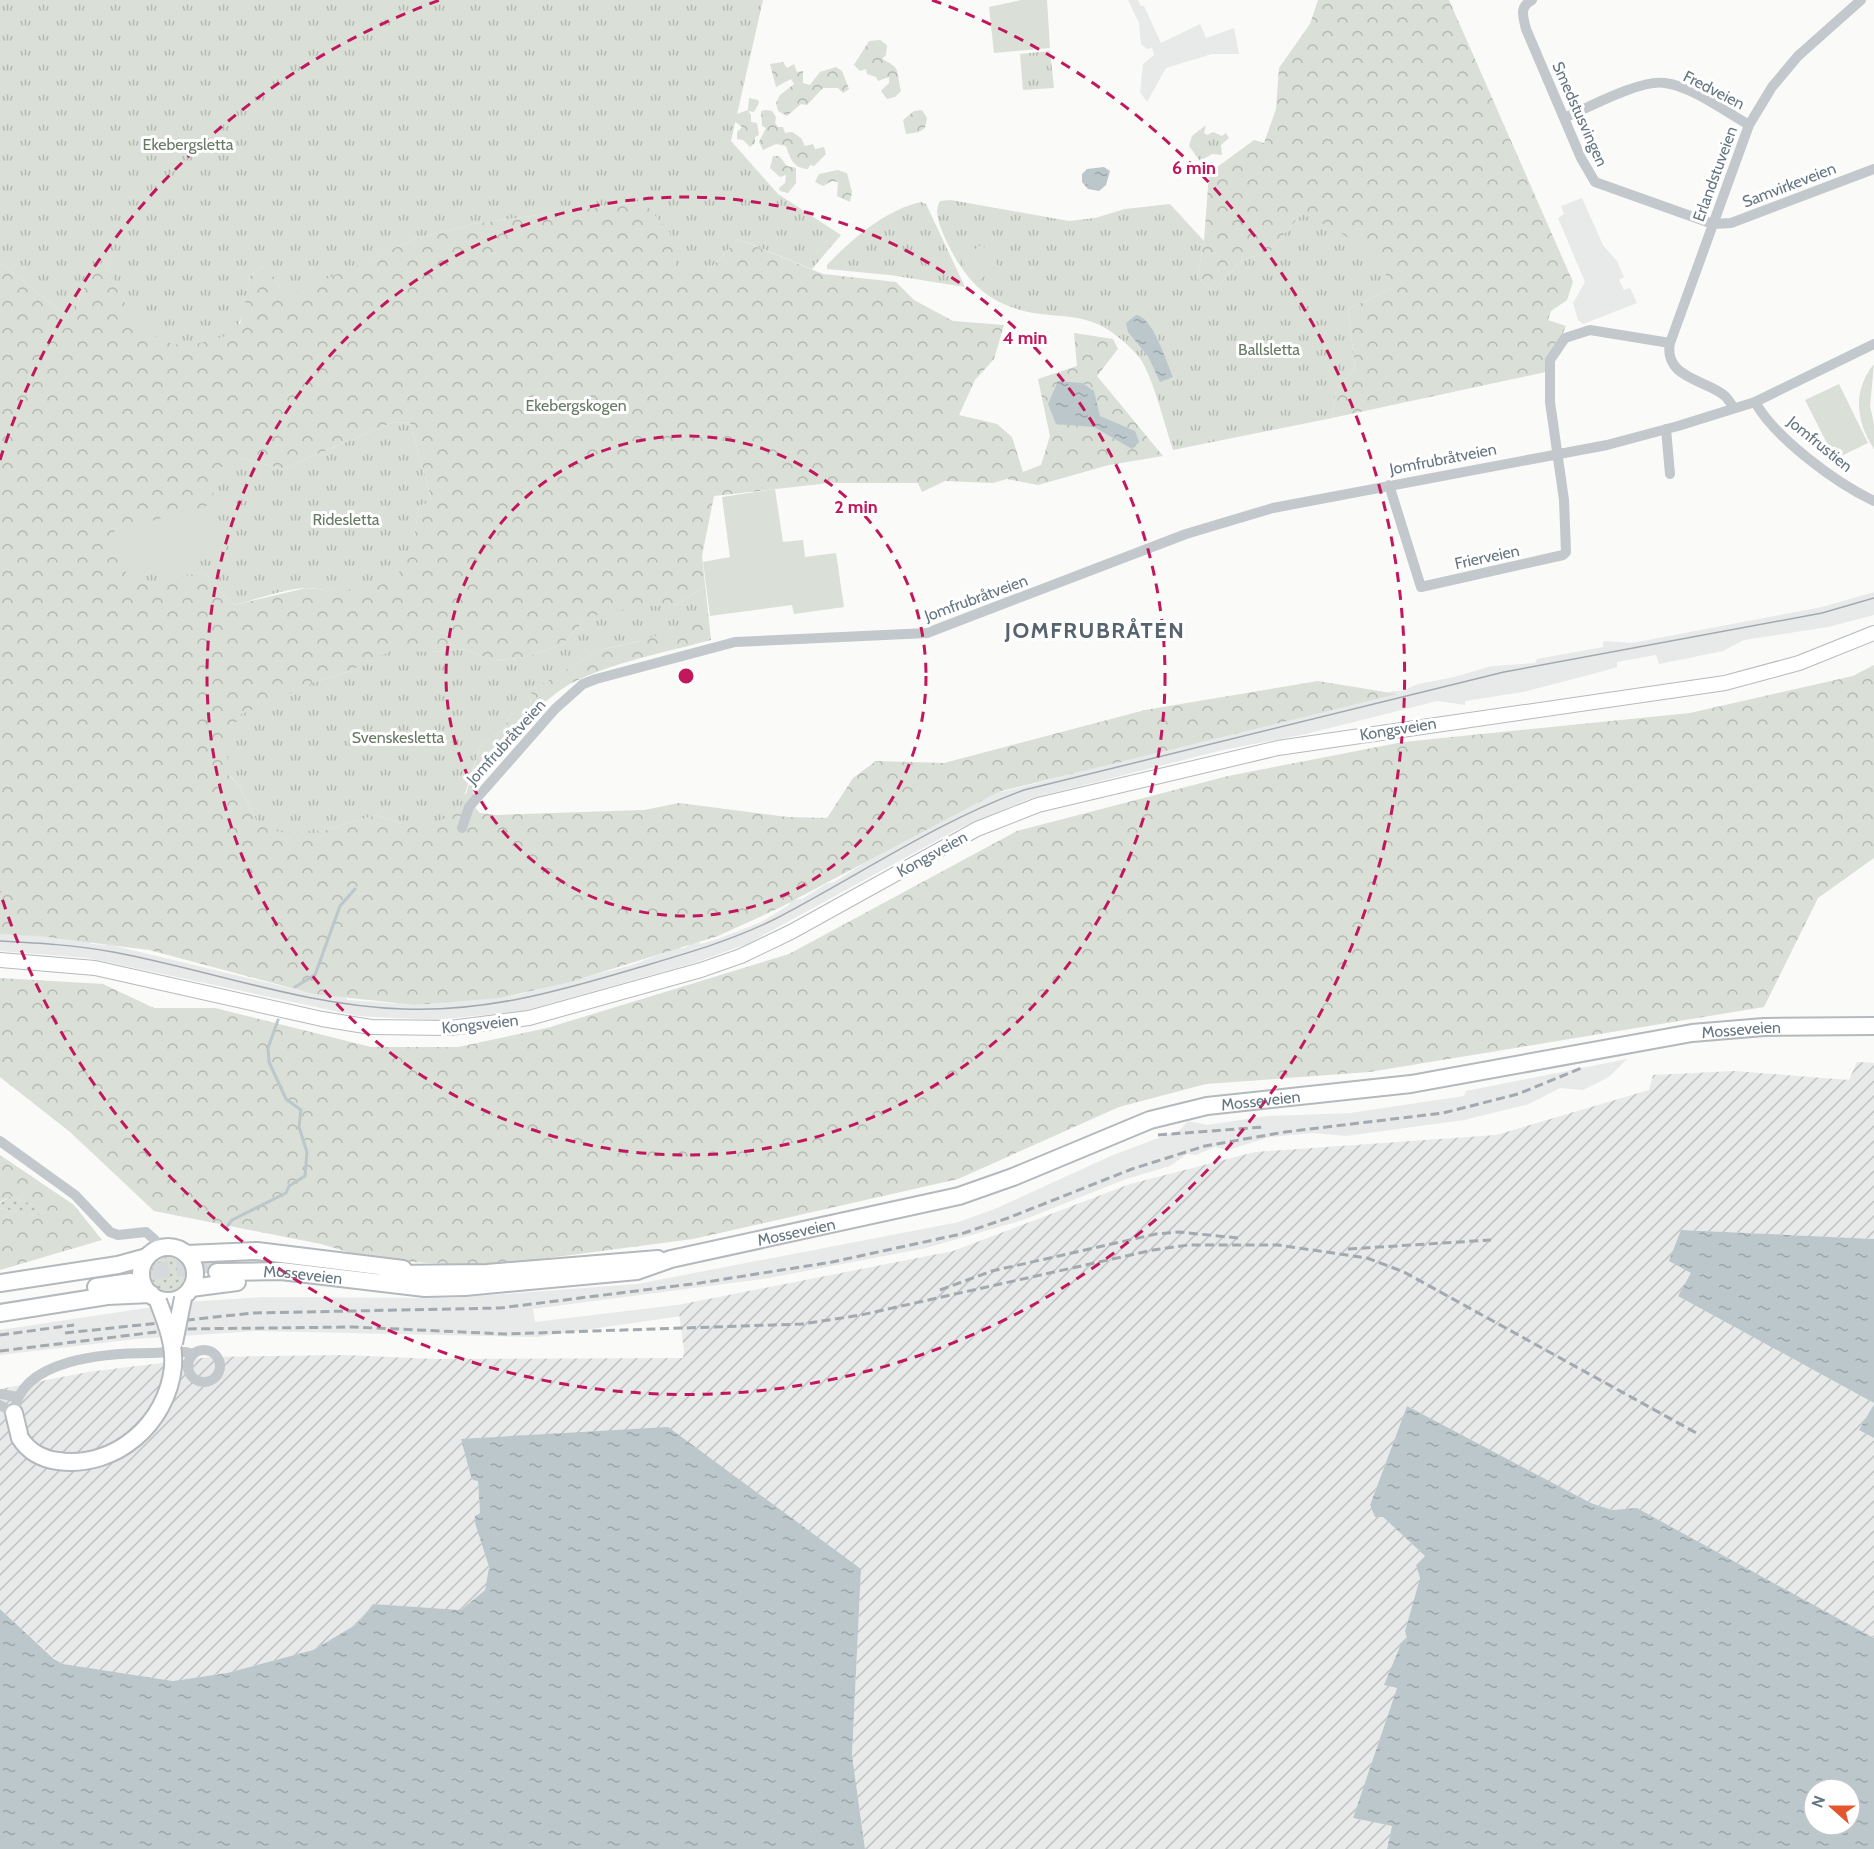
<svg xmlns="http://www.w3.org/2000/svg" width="1874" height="1849" font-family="Cabin,sans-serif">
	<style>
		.built { fill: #e8e9e9 }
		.industrial { fill: url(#industrial-furrows) }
		.grass { fill: url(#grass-dots) }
		.forest { fill: url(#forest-crowns); fill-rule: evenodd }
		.park { fill: url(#park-tufts) }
		.garden { fill: #dadfd7 }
		.water { fill: url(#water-ripples); fill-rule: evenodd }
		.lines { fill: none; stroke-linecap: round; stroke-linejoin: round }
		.stream { stroke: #bbc7cb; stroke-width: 3 }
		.highway-tunnel { stroke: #d5d9db; stroke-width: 16; stroke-dasharray: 16 8; stroke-linecap: butt }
		.major-casing { stroke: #b5babe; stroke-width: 16 }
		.highway-casing { stroke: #b4b9bd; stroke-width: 20 }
		.minor { stroke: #c3c8cc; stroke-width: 10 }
		.major { stroke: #fff; stroke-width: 14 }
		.highway { stroke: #fff; stroke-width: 16 }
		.tram { stroke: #a2aab0; stroke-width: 1.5 }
		.rail { stroke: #a2aab0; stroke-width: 3; stroke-dasharray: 9 4.5; stroke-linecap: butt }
		.highway-bridge-casing { stroke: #b4b9bd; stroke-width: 20; stroke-linecap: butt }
		.highway-bridge { stroke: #fff; stroke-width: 16 }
		.ring { fill: none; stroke: #c2185b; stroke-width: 3; stroke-dasharray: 10 8 }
		.labels { text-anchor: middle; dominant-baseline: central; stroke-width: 6; stroke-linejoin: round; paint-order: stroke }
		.street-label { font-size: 16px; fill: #657683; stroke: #fff }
		.park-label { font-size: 16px; fill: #687a64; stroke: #fff }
		.district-label { font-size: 22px; font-weight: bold; letter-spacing: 1.5px; fill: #57646e; stroke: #fff }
		.centre { fill: #c2185b; stroke: #fff; stroke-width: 3 }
		.ring-label { font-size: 18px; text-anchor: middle; font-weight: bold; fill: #c2185b; stroke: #fff; stroke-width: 6; stroke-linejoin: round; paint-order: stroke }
	</style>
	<defs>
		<pattern id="industrial-furrows" width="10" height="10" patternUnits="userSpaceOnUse" patternTransform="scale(1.5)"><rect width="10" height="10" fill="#e8e9e9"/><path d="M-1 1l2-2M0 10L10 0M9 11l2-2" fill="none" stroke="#c0c1c2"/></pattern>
		<pattern id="grass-dots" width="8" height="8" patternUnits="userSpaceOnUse" patternTransform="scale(1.5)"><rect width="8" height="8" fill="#dadfd7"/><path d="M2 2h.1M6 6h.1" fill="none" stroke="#b4b9b4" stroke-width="1.8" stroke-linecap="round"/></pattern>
		<pattern id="forest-crowns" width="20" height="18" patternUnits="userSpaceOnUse" patternTransform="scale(1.5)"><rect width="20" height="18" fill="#dadfd7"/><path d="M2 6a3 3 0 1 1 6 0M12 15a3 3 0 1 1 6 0" fill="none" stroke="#b4b9b4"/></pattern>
		<pattern id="park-tufts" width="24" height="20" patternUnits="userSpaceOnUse" patternTransform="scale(1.5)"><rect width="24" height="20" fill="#dadfd7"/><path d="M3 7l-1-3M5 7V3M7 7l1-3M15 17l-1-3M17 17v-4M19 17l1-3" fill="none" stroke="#b4b9b4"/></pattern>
		<pattern id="water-ripples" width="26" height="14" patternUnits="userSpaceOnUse" patternTransform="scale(1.5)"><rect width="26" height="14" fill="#bbc7cb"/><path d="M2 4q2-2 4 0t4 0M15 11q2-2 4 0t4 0" fill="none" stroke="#9ca6aa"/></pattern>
	</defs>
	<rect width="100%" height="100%" fill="#fafaf8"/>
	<path class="built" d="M1128,0H1138L1141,6H1144L1161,43L1200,24L1206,38L1234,28L1239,54H1212L1166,68L1147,102L1140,92L1143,64L1154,55L1152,48L1147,49L1141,44L1139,23Z
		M1582,198L1603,245L1617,261L1624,277L1619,280L1624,290L1630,288L1637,303L1583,324L1578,320L1573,303L1585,282L1558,218L1564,214L1561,206Z
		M1874,592V615L1828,627L1744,640L1723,651L1659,664L1656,655L1617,662V667L1604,671L1523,692L1465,701V705L1437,701L1306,734L1223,750L1029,799L958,829L747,944L694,963L523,1011L437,1020L358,1016L88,958L0,951V933L91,939V944L111,945L302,991L344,996L348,1000L415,1005L517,995L632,965L676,948H685L692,943L699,942L700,944L718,939L761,922L789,905L790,900L802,899L826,884L834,882L888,848L997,790L1002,792L1393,691H1402L1418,684L1454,677L1492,666L1535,663L1537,659L1603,647V642L1606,641L1632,643L1822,607Z
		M1627,1059L1609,1077L1583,1090L1560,1088L1529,1104L1464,1120L1346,1136L1313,1133L1270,1137L1228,1150L1215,1147L1196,1155L1187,1154L1170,1166L1126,1179L1023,1220L926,1248L769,1278L533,1309L535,1322L701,1302L702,1313L537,1337L257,1331L136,1339L0,1355V1330L186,1302L264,1297L451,1298L637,1284L959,1222L997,1208L1113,1155L1180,1130L1188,1121L1207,1125L1267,1116L1350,1113L1464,1096L1466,1091Z"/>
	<path class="industrial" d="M1857,1062L1874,1063V1239L1681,1230L1692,1273L1679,1296L1874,1403L1860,1430L1874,1438V1638L1637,1508L1612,1510L1591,1503L1407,1406L1370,1505L1375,1517H1383L1425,1556L1416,1565L1420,1578L1405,1631L1407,1639L1399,1649L1385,1685L1397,1688L1353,1818L1392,1826L1387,1849H865L852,1755L861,1569L461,1439L471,1477L473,1480H478L480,1513L477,1514L475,1523L489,1567L485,1590L461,1610L373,1604L357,1624L313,1650L227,1673L173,1681L63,1664L55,1659L0,1609V1389L88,1372L210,1357L345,1355L435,1359L683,1358L684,1351L678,1305L953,1251L1130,1184L1255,1152L1496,1135L1649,1090L1653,1075L1734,1071L1849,1080Z"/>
	<path class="grass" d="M11,1196C23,1202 36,1204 47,1212L35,1216L0,1208V1203Z
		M151 1274a17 17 0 1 1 34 0a17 17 0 1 1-34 0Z"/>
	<path class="forest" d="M1318,0H1449L1573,282L1567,300L1551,311L1548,320L1566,326L1546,372L1332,418L1336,391L1355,368L1348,309L1390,289L1302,214L1269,251L1242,260L1214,291L1197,278L1204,241L1209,173L1254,140L1264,143L1276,109L1279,68L1310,24Z
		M880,40L887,45L886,55L882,59C902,68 896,72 901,91L895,97L887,99L881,91L889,83V77L878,81L876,77L867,74L866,69L860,71L854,65L869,41Z
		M783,62L787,68L794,64L797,72L803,71V83L810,85L820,72L836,67L842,71L849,89L843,93L838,88H823L807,105L801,104L787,116L778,111L776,103L780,95L794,84L791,79L776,87L770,64Z
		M749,98L758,100L759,103L754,112L748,111L751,115V122L757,123L759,135L755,137V143L750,147L743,140L737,139V132L742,127L734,121V115L748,110Z
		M766,110L772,111L776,117L775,123L778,127H783L785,133L792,132L801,138L805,146L813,144L815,149L824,147L826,154L814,166L810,165L808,169C793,168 790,158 786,146L776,144L763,150L759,142L766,128L762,126L761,111Z
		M922,110L927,118L925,128L919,132L906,134L903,120L914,111Z
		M773,156H779L787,166L796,168V183L788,193L780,191L779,188L785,183L786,175L780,177L770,168Z
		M838,170L847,173L852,192L850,202L837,196L838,182L832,181L823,186L815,182L819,174Z
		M644,201L706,273L738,239L823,274L896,282L914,300L953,321L1004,325L994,359L975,380L959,415L997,424L1012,437L1023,472L1041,465L1050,436L1038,379L1077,366L1074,333L1113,339L1118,349L1097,376L1163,456L1109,465L1038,485L1007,479L993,483L945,481L922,492L918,483H830L714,496L702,556L711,640C671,651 595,666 562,689C547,699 534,713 520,724C489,750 476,763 472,804L480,813L496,815L644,810L679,803L788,817L827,818L853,778L876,761L944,763L1145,710L1318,681L1397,694L998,792L779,908L718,936L570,982L500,998L414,1005L314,994L149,950L39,936L0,934V263L64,314H75C80,293 88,276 104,261L126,304L240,324L250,276L262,267L271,270L278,286L289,295L414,239L478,223ZM394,422L410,423L432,501L419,506L414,537L335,591L306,588L234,605L224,596L205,572L138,577L227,553L239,458L282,469ZM704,587L640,641L599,650L531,690V702L511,714L504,728L480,747L466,794L402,824L376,815L315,833L257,821L239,786L229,775L316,682L350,671L432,652L463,649L495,661L526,657L562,645L583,622L674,606Z
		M1874,665V858L1818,898L1764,1007L1369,1072L1206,1084L1119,1107L958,1179L693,1239L488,1266L374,1260L321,1244L154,1211L70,1132L0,1077V978L103,984L154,1008H215L371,1047H458L547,1028L789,954L1017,831L1228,776L1403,742L1690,713L1853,676Z
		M0,1155L74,1205L102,1240L0,1270V1208L35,1216L46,1212C36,1204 23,1202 11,1196L0,1202Z"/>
	<path class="park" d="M0,0H763L731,141L778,194L841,235L812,269L738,239L706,273L678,276L670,233L643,201L478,223L414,239L289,296L278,286L271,271L262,267L250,276C246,296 245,317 233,334C218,337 198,346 183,345C140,343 121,294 104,261C88,276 80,293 75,314H64L0,263Z
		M1050,51L1054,88L1023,90L1020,54Z
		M1206,125L1204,133L1207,135L1213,132L1222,136L1226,133L1229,138L1221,145L1222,155L1212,154L1200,161L1189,146L1192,136Z
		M951,200L1069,221L1095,218L1125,209L1170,204L1204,241L1197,278L1214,291L1242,260L1269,251L1302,214L1338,231L1382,261L1390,289L1348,309L1355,368L1336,391L1332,418L1173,450C1164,423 1156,388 1143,363C1138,354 1126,343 1118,337C1097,319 1076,317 1050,315C996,310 969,289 946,240C941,229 933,212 940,201Z
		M921,202L926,204L965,287L890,275L827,269V265C852,239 885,210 921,202Z
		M394,422L410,423L432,501L419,506C410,568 404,591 335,591C326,591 316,588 307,588C286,588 255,600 234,605L224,596L205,572L153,582L137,577L227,553L214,504L212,472L239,458L282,469Z
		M704,587L708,619L639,641L599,650L532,690L529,711L511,714L504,728L480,747L461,806L450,816L426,826L402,824L376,815L315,833L279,832L257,821L239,786L229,774L226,742L240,715L316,682L350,671L391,651L432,652L463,649L495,661L526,657L562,645L583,622L602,613L646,606H674Z"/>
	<path class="garden" d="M1021,0H1047L1050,48L994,53L989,7Z
		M982,244L998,266L977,282L961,260Z
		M1874,364L1870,406L1874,424V449C1856,421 1852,391 1874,364Z
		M1839,384L1868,443L1835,459L1805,400Z
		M775,489L783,542L803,540L805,557L836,553L844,607L794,614L792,605L710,616L703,562L730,557L722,497Z
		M214,504L227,553L128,580L114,531Z"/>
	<path class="water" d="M1104,167L1110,171L1106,185L1099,191L1088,189L1082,182V174L1087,169Z
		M1136,315C1153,317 1166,361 1173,377L1160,382L1148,356L1128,332L1126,323Z
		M1058,381L1082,383L1094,391L1100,416L1135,431L1139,442L1132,449L1094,427L1056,424L1048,404Z
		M1681,1230L1874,1239V1403L1678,1296L1691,1273L1669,1261Z
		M1874,1404V1438L1859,1430Z
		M1407,1406L1591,1503L1612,1510L1637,1508L1874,1638V1849H1387L1392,1826L1353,1818L1397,1688L1384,1685L1401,1644L1407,1639L1405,1631L1420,1578L1416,1565L1425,1556L1383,1517H1375L1370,1505ZM1814,1789H1850V1825H1814Z
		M668,1427L861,1569L852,1755L865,1849H0V1609L54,1659L63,1664L173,1681L227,1673L313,1650L357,1624L373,1604L461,1610L485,1590L489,1567L475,1523V1516L480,1513L478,1481L473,1480L471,1477L461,1439Z"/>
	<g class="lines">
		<path class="stream" d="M295,987L315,975L340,906L355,889
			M226,1228L232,1220L286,1193L289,1186L305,1176L307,1152L299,1127L301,1110L286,1099L269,1062L268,1048L278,1020"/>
		<path class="highway-tunnel" d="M129,1274L216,1264"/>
		<g class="major-casing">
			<path id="major" d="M0,960L95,968L322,1019L371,1027L450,1028L529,1018L701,970L741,956L791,932L977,829L1038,805L1278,748L1725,683L1799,663L1874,633"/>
		</g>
		<g class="highway-casing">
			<g id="highway">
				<circle cx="168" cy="1274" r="27"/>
				<path d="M186,1254L257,1251L403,1269"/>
				<path id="s1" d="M217,1272L281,1271L425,1288L465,1287L637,1271L671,1259L959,1196L1013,1177L1150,1120L1207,1106L1411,1084L1692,1033L1764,1027L1874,1026"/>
				<path d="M387,1274L487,1273L658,1259"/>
				<path d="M0,1283L118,1265L147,1257"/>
				<path d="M96,1287L131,1282"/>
				<path d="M191,1288L237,1282"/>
				<path d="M0,1313L107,1296L151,1294"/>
				<path d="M14,1413L20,1438"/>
			</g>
		</g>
		<path class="minor" d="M1532,0C1519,7 1523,16 1526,29L1581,158L1595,182L1713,224L1731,223L1874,169
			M1564,118C1588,108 1640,79 1665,83C1691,86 1726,112 1749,125
			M1755,402C1775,438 1836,483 1874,501
			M1734,408C1731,404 1728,399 1725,396C1707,380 1663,378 1670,343L1749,125L1772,87L1798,56L1861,0
			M1666,429L1670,474
			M1389,485L1421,587L1563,555L1566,552L1564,500L1550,402V360L1565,338L1590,330L1670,343
			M462,828L469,807L555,709L583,684L596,679L735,642L927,633L1186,534L1273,508L1607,445L1678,426L1755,402L1874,344
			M0,1141L75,1195L110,1232L118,1235L146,1232L155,1240L159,1248
			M188 1366a16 16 0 1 1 32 0a16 16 0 1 1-32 0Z
			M0,1394L18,1397
			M0,1405L14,1413C20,1358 108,1353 152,1353C167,1353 179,1349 193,1354"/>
		<use href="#major" class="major"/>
		<use href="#highway" class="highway"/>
		<path class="tram" d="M0,941C38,943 76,945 113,952C210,970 305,1006 404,1009C486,1012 560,991 637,968C684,954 731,941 775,919C858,876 936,822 1024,790L1504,672L1822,613L1874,598"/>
		<path class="rail" d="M1158,1135L1263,1127
			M1348,1249L1491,1240
			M940,1290L992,1271L1156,1234L1179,1232L1238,1238
			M65,1333L253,1313L500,1308L700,1283L832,1262L961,1234L1008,1218L1132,1169L1205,1146L1285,1132L1443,1113L1518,1094L1584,1067
			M0,1335L74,1325
			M0,1351L181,1329L353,1327L506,1334L802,1324L861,1315L1153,1250L1188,1245H1278L1367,1258L1404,1272L1700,1435"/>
		<g class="highway-bridge-casing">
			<path id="highway-bridge" d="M174,1343L183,1298
				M20,1438C29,1452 42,1459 58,1461C116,1469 167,1423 173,1367C175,1344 166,1322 158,1301"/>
		</g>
		<use href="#highway-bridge" class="highway-bridge"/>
	</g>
	<g class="ring">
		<circle cx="686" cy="676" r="240"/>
		<circle cx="686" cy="676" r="479"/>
		<path d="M0 460A719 719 0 0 1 440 0M932 0A719 719 0 1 1 0 892"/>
	</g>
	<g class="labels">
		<g class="street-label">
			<text transform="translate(1714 90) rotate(27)">Fredveien</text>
			<text transform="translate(1580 114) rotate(66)">Smedstusvingen</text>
			<text transform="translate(1715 174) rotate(-70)">Erlandstuveien</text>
			<text transform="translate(1789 185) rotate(-21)">Samvirkeveien</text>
			<text transform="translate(1820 444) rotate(39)">Jomfrustien</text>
			<text transform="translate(1443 459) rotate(-11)">Jomfrubråtveien</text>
			<text transform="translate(1487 557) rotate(-12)">Frierveien</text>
			<text transform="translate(976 598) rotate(-20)">Jomfrubråtveien</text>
			<text transform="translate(1398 729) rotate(-9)">Kongsveien</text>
			<text transform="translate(506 742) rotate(-48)">Jomfrubråtveien</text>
			<text transform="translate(932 854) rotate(-29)">Kongsveien</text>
			<text transform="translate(480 1024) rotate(-6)">Kongsveien</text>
			<text stroke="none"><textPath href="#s1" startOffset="1557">Mosseveien</textPath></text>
			<text stroke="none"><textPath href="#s1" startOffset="1071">Mosseveien</textPath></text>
			<text stroke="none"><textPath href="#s1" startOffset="586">Mosseveien</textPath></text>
			<text stroke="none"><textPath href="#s1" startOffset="86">Mosseveien</textPath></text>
		</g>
		<g class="park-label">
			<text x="188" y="144">Ekebergsletta</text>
			<text x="1269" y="349">Ballsletta</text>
			<text x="576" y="405">Ekebergskogen</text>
			<text x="346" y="519">Ridesletta</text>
			<text x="398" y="737">Svenskesletta</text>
		</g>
		<g class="district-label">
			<text x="1095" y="630">JOMFRUBRÅTEN</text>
		</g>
	</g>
	<circle cx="686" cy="676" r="9" class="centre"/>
	<g class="ring-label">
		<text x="1194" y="174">6 min</text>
		<text x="1025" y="344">4 min</text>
		<text x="856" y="513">2 min</text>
	</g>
	<g transform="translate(1832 1807) rotate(291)"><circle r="28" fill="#ffffff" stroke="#c1c8cd" stroke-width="1.5"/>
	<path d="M0-4.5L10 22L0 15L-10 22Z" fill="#e4572e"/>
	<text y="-9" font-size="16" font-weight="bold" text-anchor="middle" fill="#657683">N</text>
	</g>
</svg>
